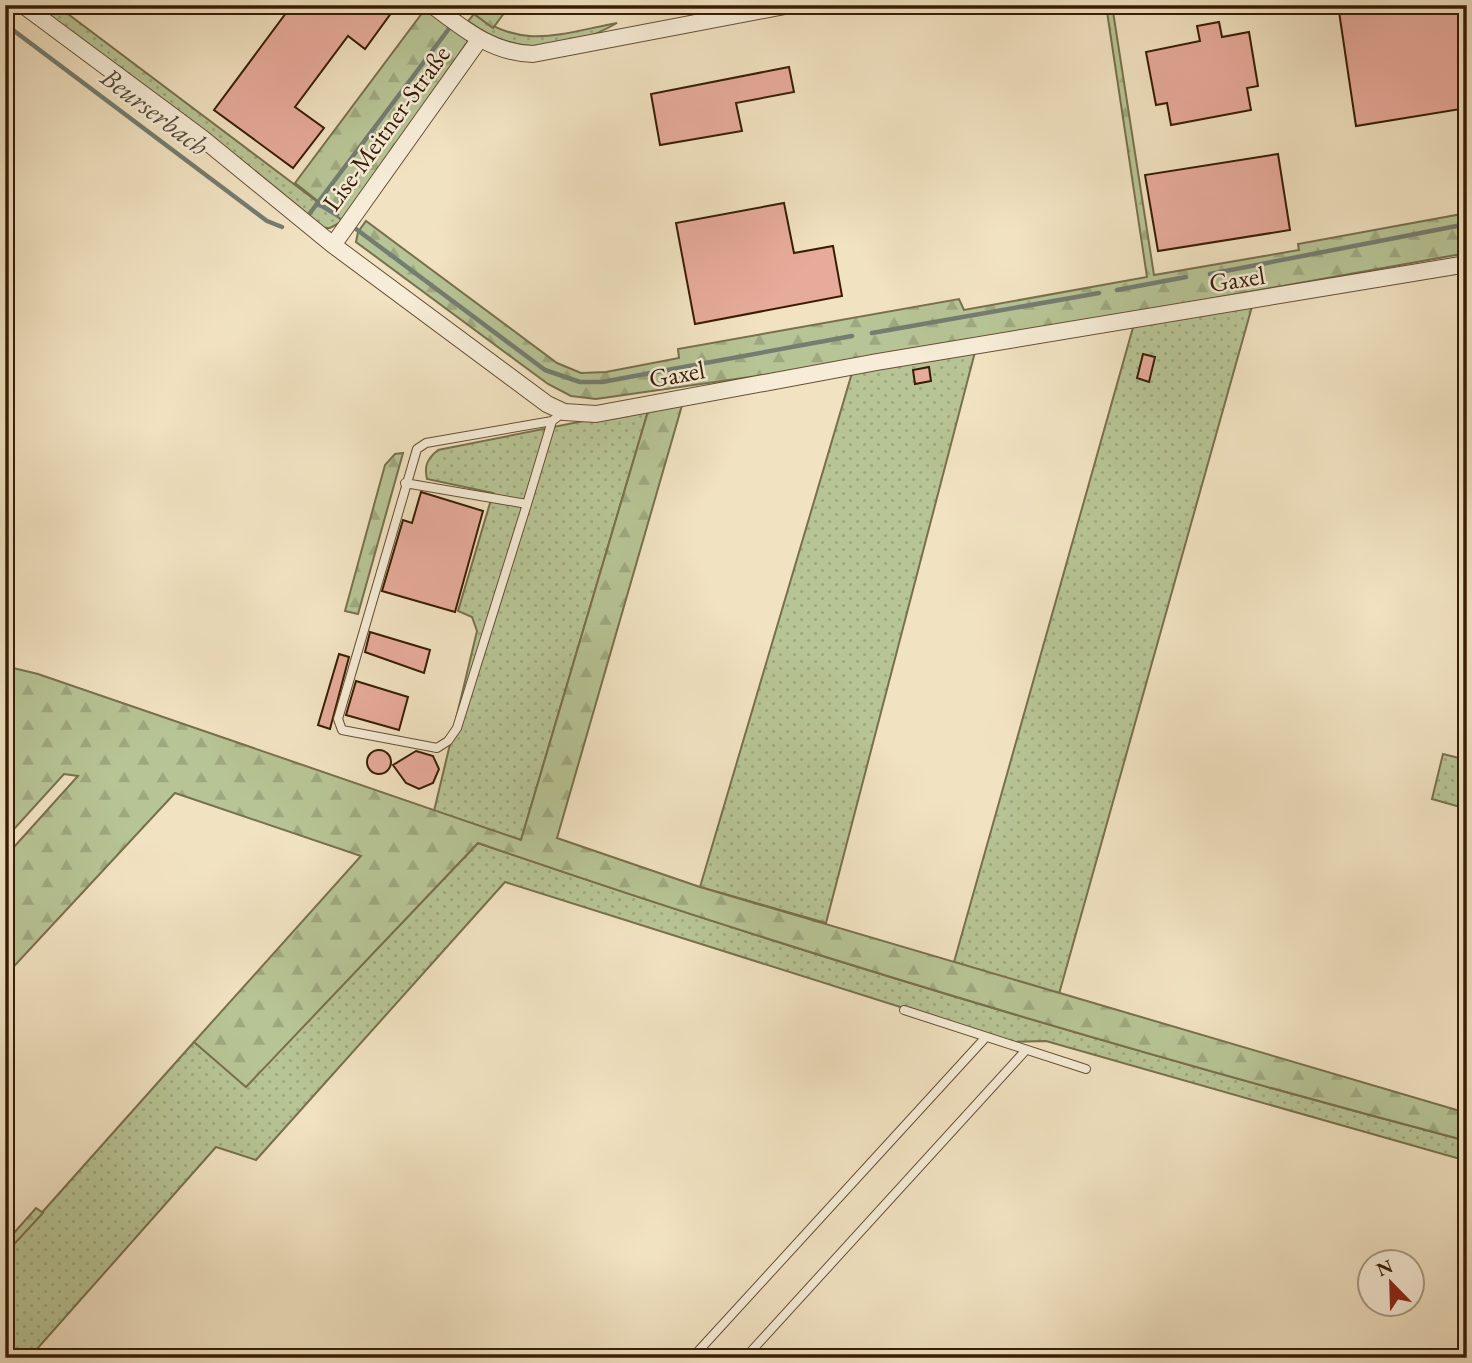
<svg xmlns="http://www.w3.org/2000/svg" width="1472" height="1363" font-family="'EB Garamond',serif">
	<style>
		.grass { fill: url(#grass-dots); stroke: #78704c; stroke-width: 2 }
		.forest { fill: url(#forest-firs); stroke: #78704c; stroke-width: 2 }
		.lines { fill: none; stroke-linecap: round; stroke-linejoin: round }
		.stream { stroke: #747d71; stroke-width: 4.5 }
		.building { fill: #e7ab9b; stroke: #381d04; stroke-width: 2 }
		.service-casing { stroke: #664e33; stroke-width: 10 }
		.minor-casing { stroke: #664e33; stroke-width: 18 }
		.service { stroke: #f6ecd7; stroke-width: 8 }
		.minor { stroke: #f6ecd7; stroke-width: 16 }
		.labels { text-anchor: middle; dominant-baseline: central; stroke-width: 5; stroke-linejoin: round; paint-order: stroke }
		.street-label { font-size: 26px; fill: #381d04; stroke: #f6ecd7 }
		.water-label { font-size: 28px; font-style: italic; fill: #564d3a; stroke: #f6ecd7 }
	</style>
	<defs>
		<pattern id="grass-dots" width="8" height="8" patternUnits="userSpaceOnUse" patternTransform="scale(1.75)"><rect width="8" height="8" fill="#b7c495"/><path d="M2 2h.1M6 6h.1" fill="none" stroke="#9ea87f" stroke-width="1.8" stroke-linecap="round"/></pattern>
		<pattern id="forest-firs" width="22" height="20" patternUnits="userSpaceOnUse" patternTransform="scale(1.75)"><rect width="22" height="20" fill="#b7c495"/><path d="M5 1l3.5 6h-7zM16 11l3.5 6h-7z" fill="#9ea87f"/></pattern>
	</defs>
	<rect width="100%" height="100%" fill="#f1e2c1"/>
	<filter id="stains"><feTurbulence type="fractalNoise" baseFrequency=".00286" numOctaves="4"/><feColorMatrix values="0 0 0 0 .2 0 0 0 0 .09 0 0 0 0 .02 0 0 0 .5 -.17"/></filter>
	<radialGradient id="worn" r=".72"><stop offset=".6" stop-color="#630" stop-opacity="0"/><stop offset="1" stop-color="#630" stop-opacity=".3"/></radialGradient>
	<path class="grass" d="M31,5H56L343,221L330,228H320Z
		M474,14C523,51 562,33 617,23C566,52 517,57 468,21Z
		M1253,303L1059,994L954,962L1134,324Z
		M975,352L826,923L700,887L852,373Z
		M649,408L521,840L434,811L477,631L472,617L458,611L493,493L427,479C424,466 427,459 438,450Z
		M1443,754L1467,760V809L1432,799Z
		M478,843C803,955 1134,1053 1467,1141V1161L1046,1041L1011,1042L505,882L256,1160L216,1147L29,1358H5V1254L194,1042L246,1086Z"/>
	<path class="forest" d="M462,5H510L493,28Z
		M1106,5H1112L1154,275L1299,250L1298,244L1467,213V253L863,361L596,399L571,396L548,384L356,242L358,232L366,221L557,363L581,373L606,372L679,358L678,349L959,299L964,310L1147,277Z
		M426,8L468,41L343,221L295,183Z
		M683,402L557,838L700,887L1467,1113V1141C1134,1053 803,955 478,843L246,1087L194,1042L361,856L175,793L5,976V857L78,776L64,774L5,839V666L38,674L521,840L649,408Z
		M403,453L358,614L345,611L385,465L395,454Z
		M36,1208L43,1213L5,1254V1243Z"/>
	<g class="lines">
		<path class="stream" d="M456,19L466,5
			M5,24L267,221L282,227
			M317,203L337,215
			M310,213L451,26
			M356,229L545,370L580,382H602L852,336
			M1210,274L1467,224
			M1117,290L1186,277
			M872,333L1099,293"/>
	</g>
	<path class="building" d="M292,5H397L365,49L348,36L295,107L324,128L293,168L214,110Z
		M1338,5H1467V108L1356,126Z
		M1219,22L1222,37L1249,32L1258,86L1247,88L1251,110L1171,125L1167,103L1156,105L1146,52L1200,41L1197,26Z
		M789,67L794,92L736,103L742,131L660,145L651,94Z
		M1278,154L1290,230L1158,251L1145,175Z
		M784,203L794,253L833,246L842,296L695,324L676,223Z
		M1143,354L1155,357L1149,382L1137,378Z
		M929,367L931,381L915,384L913,370Z
		M421,492L483,511L455,612L382,591L403,520L412,523Z
		M370,632L430,650L424,673L365,652Z
		M339,654L349,657L330,729L318,725Z
		M356,681L408,697L399,730L346,715Z
		M367 762a12 12 0 1 1 24 0a12 12 0 1 1-24 0Z
		M416,751L433,756L439,769L433,783L419,789L406,783L393,765Z"/>
	<g class="lines">
		<g class="service-casing">
			<path id="service" d="M405,483L527,504L552,421
				M527,504L457,728L448,741L437,748L342,730L338,719L417,449L426,443L552,421L564,412
				M904,1010L1086,1069
				M692,1358L986,1037
				M745,1358L1026,1050"/>
		</g>
		<g class="minor-casing">
			<path id="minor" d="M23,5L202,138L333,245L547,404L564,412L596,414L877,362L1467,264
				M432,5C464,29 492,53 533,54L790,5
				M333,245L479,40"/>
		</g>
		<use href="#service" class="service"/>
		<use href="#minor" class="minor"/>
	</g>
	<g class="labels">
		<g class="street-label">
			<text transform="translate(386 128) rotate(-54)">Lise-Meitner-Straße</text>
			<text transform="translate(1237 279) rotate(-9)">Gaxel</text>
			<text transform="translate(677 374) rotate(-10)">Gaxel</text>
		</g>
		<g class="water-label">
			<text transform="translate(155 111) rotate(37)">Beurserbach</text>
		</g>
	</g>
	<rect width="1472" height="1363" fill="none" stroke="#f1e2c1" stroke-width="28"/>
	<rect x="7" y="7" width="1458" height="1349" fill="none" stroke="#381d04" stroke-width="3.5"/>
	<rect x="14" y="14" width="1444" height="1335" fill="none" stroke="#381d04" stroke-width="2"/>
	<g transform="translate(1391 1283) rotate(337)"><circle r="33" fill="#f6ecd7" stroke="#aa9983" stroke-width="2"/>
	<path d="M0-5L12 26L0 18L-12 26Z" fill="#8f2418"/>
	<text y="-10" font-size="19" font-weight="bold" text-anchor="middle" fill="#381d04">N</text>
	</g>
	<rect width="100%" height="100%" filter="url(#stains)"/>
	<rect width="100%" height="100%" fill="url(#worn)"/>
</svg>
